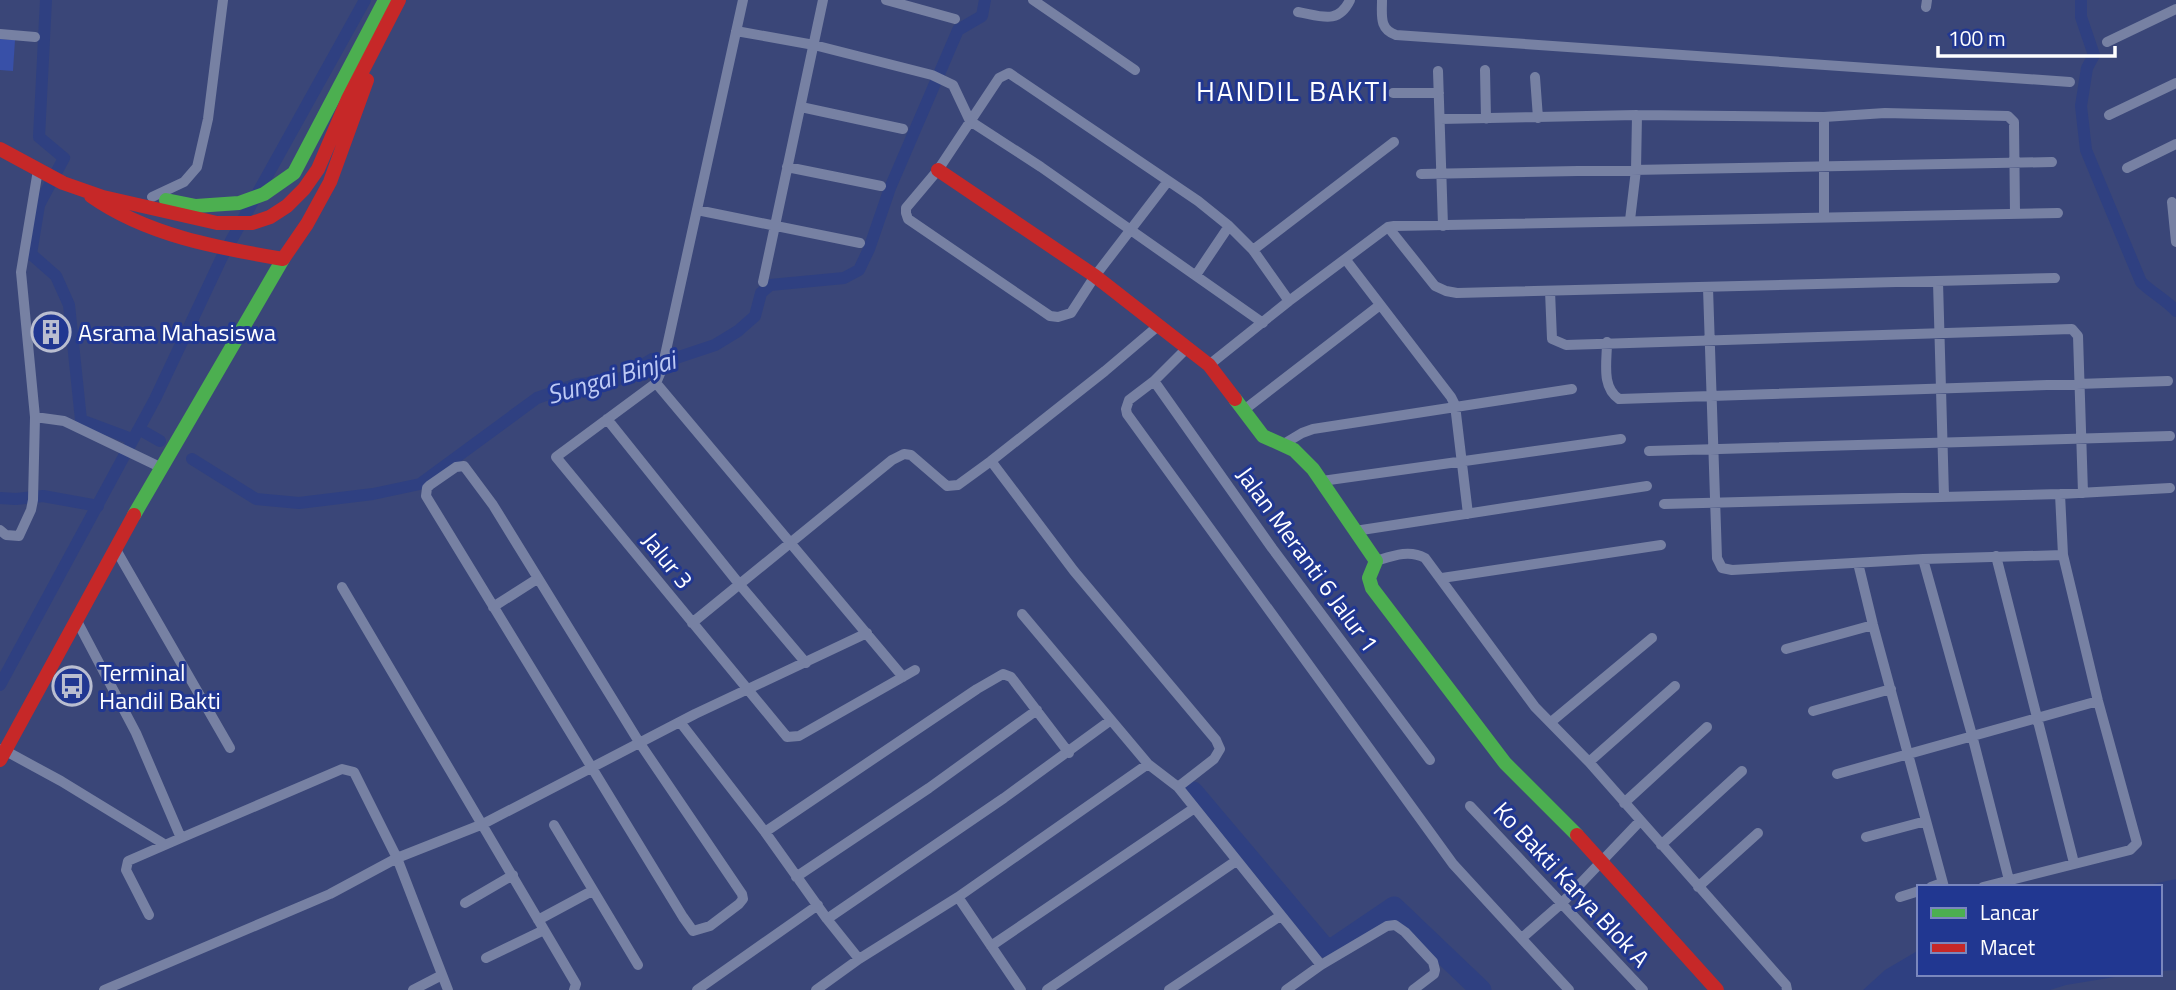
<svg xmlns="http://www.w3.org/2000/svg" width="2176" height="990" font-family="'Titillium Web',sans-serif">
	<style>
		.green { fill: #3850a8 }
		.water { fill: #2f4081 }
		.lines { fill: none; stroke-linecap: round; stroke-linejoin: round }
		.canal { stroke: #2f4081; stroke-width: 12 }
		.river { stroke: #2f4081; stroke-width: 21 }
		.street { stroke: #7781a3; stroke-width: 10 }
		.fast { stroke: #4caf50; stroke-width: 14 }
		.jam { stroke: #c62828; stroke-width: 14 }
		.labels { text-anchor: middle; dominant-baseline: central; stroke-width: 6; stroke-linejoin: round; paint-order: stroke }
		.poi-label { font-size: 24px; fill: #fff; stroke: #213791; text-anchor: start }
		.street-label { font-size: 24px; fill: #fff; stroke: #213791 }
		.water-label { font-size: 26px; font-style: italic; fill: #becaf4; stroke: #213791 }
		.quarter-label { font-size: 28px; letter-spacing: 2px; fill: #fff; stroke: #213791 }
	</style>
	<rect width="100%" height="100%" fill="#3a4678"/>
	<path class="green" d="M0,39L15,40L13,71L0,70Z"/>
	<path class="water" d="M2176,879V970L2160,971V887H2139Z
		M1919,950V974H2133L2066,985L2050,990H1863L1885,970Z"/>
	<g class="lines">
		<path class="canal" d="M46,0L39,137L64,158L39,205L31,254L56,276L69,305L81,420L132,439
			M2081,0V17L2094,55L2087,68L2081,106L2086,150L2141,282C2152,293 2165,299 2176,311
			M139,429L160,441
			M192,459L256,499L299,503L373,494L420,484L537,398L577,384L618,380L652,359L676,358L715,345L738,331L755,316L761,293L770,285L844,278L859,270L869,249L890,188L958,30L982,16L985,0
			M0,498L16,499L43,496L98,506
			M0,685L155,399L222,257L365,0"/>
		<path class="river" d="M1193,792L1323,946L1330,949L1335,947L1394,907L1481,990"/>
		<path class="street" d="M743,0L662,369L656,383L556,457L787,737L799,736L915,670
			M886,0L955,19
			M1033,0L1135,70
			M1382,0C1382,16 1379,29 1396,35L2070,82
			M1926,7L1927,0
			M1298,12C1321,16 1338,25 1350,0
			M736,31L814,45L932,75L953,85L970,121L1041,167L1263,323
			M0,34L35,37
			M2107,42L2176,9
			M1485,70L1486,119
			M1438,71L1443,226
			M1535,77L1538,118
			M1393,93H1439
			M801,107L903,129
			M2109,115L2176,83
			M1440,119L1637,115L1824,117L1885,113L2008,116L2014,122L2015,214
			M787,167L881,186
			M2127,168L2176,144
			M1421,174L2052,162
			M1168,181L1095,276L1071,313L1058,317L1050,316L908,219L906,213V208L938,170L999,78L1009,73L1198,201L1229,226L1253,250L1289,301
			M152,197L184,182L197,167L208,119L223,0
			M2172,202L2176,242
			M697,210L860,243
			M1824,217V117
			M1630,220L1636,170L1637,115
			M1388,227L1435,286L1446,291L1457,293L2055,278
			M1253,250L1394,142
			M1346,260L1451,397L1455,405L1468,514
			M1196,275L1229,226
			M763,282L823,0
			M1938,282L1944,496
			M1708,288L1717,558L1722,568L1732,570L1923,559L2063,555
			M1550,291L1552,339L1566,345L2072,329L2078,336L2083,493
			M1607,342C1607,362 1601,387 1619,399L2168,381
			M1187,348L1154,381L1129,400L1126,409L1127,414L1453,864L1569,990
			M1209,365L1289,301L1388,227L1394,226L2058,213
			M1154,381L1272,548L1430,760
			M656,383L903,677
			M1244,410L1380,305
			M35,417L64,421L160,467
			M607,419L740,585L806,663
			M1282,445L1302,433L1313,429L1572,389
			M1649,451L2170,436
			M464,466L493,505L639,742L742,894L743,899L739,904L710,926L693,931L683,917L426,496L427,488L430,485L456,467Z
			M1322,481L1621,439
			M1664,504L2060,494L2170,488
			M0,530L6,535L19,536L31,510L33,500L35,417L21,272L38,170
			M1355,531L1647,486
			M115,548L230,748
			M1996,556L2074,863
			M1923,559L1972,735L2009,880
			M1376,561C1392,556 1409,549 1425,558L1535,707L1589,762L1786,985L1787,990
			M1858,563L1873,625L1944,887
			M1442,578L1661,545
			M342,587L576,984L574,990
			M493,607L537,579
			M77,621L136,733L181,838L342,769L354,772L397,858L448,990
			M692,623L892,460L904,454L911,455L947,486L958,485L991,461
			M1786,649L1873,625
			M1813,711L1891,689
			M680,722L765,832
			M1551,722L1652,638
			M2,749L61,781L164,844
			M1589,762L1675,686
			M1148,764L1178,787L1214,759L1220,749L1216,740L1074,571L991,461L1105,371L1158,326
			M1837,774L2098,701
			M1178,787L1321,965
			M1624,803L1707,727
			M1470,806L1643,990
			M554,825L638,965
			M1866,837L1926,821
			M1661,845L1742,771
			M796,877L929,788L1037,710
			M1698,887L1758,833
			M1931,887L1942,883
			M1983,887L2130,850L2137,843L2098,701L2063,555L2060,494
			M958,897L1021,990
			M1900,897L1919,891
			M465,903L513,875
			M149,915L126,870L128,861L181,838
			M827,919L1004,798L1111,720
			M538,920L592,891
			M1522,938L1562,903L1640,821
			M991,946L1193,809
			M486,958L544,930
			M859,959L827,919L765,832L977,689L1003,674L1011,677L1069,753
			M104,990L330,894L397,858L483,824L695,714L867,633
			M413,990L442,975
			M697,990L818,905
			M816,990L859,959L958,897L1148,764L1022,614
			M1047,990L1236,861
			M1169,990L1280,916
			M1286,990L1321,965L1387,926L1395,925L1405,932L1433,962L1435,970L1434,974L1413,990"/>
		<path class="fast" d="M166,200L196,206L239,203L264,194L294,173L385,0
			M1235,399L1263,436L1294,450L1313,469L1376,561L1369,578L1372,588L1505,763L1577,835
			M134,515L283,259"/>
		<path class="jam" d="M0,149L63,183L103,197L217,223H252L270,217L287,206L304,189L318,169L348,99L399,0
			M938,170L1095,276L1209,365L1235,399
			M91,196C146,235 218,248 283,259L307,224L330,182L367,80
			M0,760L134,515
			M1577,835L1717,990"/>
	</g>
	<defs>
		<g id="building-ring" transform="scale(2.0125)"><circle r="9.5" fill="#213791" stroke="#babed0" stroke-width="1.5"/><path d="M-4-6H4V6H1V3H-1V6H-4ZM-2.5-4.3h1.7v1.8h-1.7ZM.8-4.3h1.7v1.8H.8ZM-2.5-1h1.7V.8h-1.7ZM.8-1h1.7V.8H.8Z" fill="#babed0"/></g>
		<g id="bus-ring" transform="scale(2.0125)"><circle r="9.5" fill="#213791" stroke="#babed0" stroke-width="1.5"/><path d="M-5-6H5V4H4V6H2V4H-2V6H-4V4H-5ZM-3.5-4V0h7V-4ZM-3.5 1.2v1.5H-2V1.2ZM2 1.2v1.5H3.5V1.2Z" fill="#babed0"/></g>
	</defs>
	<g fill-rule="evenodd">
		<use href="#building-ring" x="51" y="332"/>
		<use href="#bus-ring" x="72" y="686"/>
	</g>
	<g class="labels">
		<g class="poi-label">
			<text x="78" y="332">Asrama Mahasiswa</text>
			<text x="99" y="672">Terminal<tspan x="99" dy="28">Handil Bakti</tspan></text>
		</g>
		<g class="street-label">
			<text transform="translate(1308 559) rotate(54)">Jalan Meranti 6 Jalur 1</text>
			<text transform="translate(668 560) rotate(51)">Jalur 3</text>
			<text transform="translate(1572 884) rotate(47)">Ko Bakti Karya Blok A</text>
		</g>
		<g class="water-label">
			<text transform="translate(611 377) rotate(-16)">Sungai Binjai</text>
		</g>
		<g class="quarter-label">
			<text x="1293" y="90">HANDIL BAKTI</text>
		</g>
	</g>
	<rect x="1917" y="885" width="245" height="91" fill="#213791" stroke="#7a87bd" stroke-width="2"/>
	<rect x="1931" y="908" width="35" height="10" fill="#4caf50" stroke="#7a87bd" stroke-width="2"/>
	<text x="1980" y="920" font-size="21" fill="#ffffff">Lancar</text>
	<rect x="1931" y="943" width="35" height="10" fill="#c62828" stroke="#7a87bd" stroke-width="2"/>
	<text x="1980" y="955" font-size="21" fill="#ffffff">Macet</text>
	<path d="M1938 46v10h177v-10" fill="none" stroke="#ffffff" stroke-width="3.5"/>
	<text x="1948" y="46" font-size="21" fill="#ffffff" stroke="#213791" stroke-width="5" paint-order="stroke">100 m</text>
</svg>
